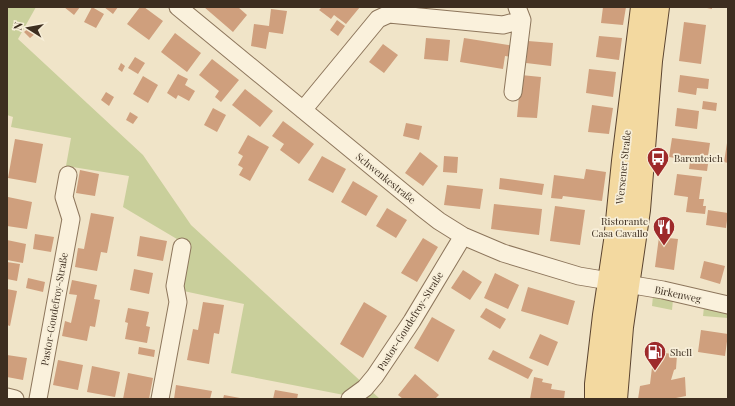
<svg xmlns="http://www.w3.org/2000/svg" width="735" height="406" font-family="'Playfair Display',serif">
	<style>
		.green { fill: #c9cf9b }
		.building { fill: #cf9f7d }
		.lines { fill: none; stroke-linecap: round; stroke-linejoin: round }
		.minor-casing { stroke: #8d765c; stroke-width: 19 }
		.major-casing { stroke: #5b4430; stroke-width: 24 }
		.minor { stroke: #faf1dc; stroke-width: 17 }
		.major { stroke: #f3d9a0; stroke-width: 22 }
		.labels { text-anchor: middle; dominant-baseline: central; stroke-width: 3.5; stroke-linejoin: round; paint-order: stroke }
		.poi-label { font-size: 10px; fill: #3d2e20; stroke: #f7eed8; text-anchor: start }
		.street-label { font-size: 10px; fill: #3d2e20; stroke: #f7eed8 }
	</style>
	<rect width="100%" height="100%" fill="#f0e4c8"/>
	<path class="green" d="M7,7H36L18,39L143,155L191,225L380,399H348L344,395L231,373L244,304L179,290L187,245L123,207L129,176L66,166L71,138L11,127L13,117L7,115Z
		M653,296L673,300L672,310L652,306Z
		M704,307L728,312V318L703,316Z"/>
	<path class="building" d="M64,7H80L74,15Z
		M92,7L104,14L96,28L84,22Z
		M104,7H118L113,14Z
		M140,7H144L163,21L149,40L127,24Z
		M204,7H238L247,15L233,32Z
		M322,7H360L346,24L334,15L331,19L319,10Z
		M603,7H626L623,25L601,23Z
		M702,7H712V9Z
		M271,9L287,11L283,34L269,32L266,49L251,46L254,24L269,26Z
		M337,20L345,26L338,36L330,30Z
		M684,22L706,25L701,64L679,61Z
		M30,27L36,33L30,38L24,32Z
		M175,33L201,53L187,72L161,52Z
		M599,36L622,38L619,60L596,57Z
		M426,38L450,40L448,61L424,59Z
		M464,38L514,46L512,57L505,56L503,69L460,62Z
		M528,41L553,43L551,66L526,63Z
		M383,44L398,55L384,73L369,62Z
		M135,57L145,63L138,74L128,68Z
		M212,59L239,80L221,102L215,97L219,91L199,75Z
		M121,63L125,66L122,72L118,69Z
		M589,69L616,72L613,97L586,93Z
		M178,74L188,79L185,85L195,91L189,101L178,95L176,99L167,93Z
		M521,75L541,77L537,118L517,117Z
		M680,75L709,79L708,89L697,88L696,95L678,92Z
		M143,76L158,85L148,103L133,94Z
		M245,89L273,111L260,127L232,105Z
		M106,92L114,97L109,106L101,100Z
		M703,101L717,103L716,111L702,109Z
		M592,105L613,108L609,134L588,132Z
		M213,108L226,115L217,132L204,125Z
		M677,108L699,111L697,129L675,126Z
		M130,112L138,117L133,124L126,120Z
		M283,121L314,144L299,164L280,150L284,144L272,136Z
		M406,123L422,126L419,140L403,136Z
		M248,135L269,147L250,181L239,175L243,168L238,165L243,156L238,153Z
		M672,138L710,143L708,156L702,155L701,162L669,157Z
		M15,139L43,144L36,183L8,178Z
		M727,143H728V163L724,162Z
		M420,152L438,166L423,186L405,173Z
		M322,156L346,169L333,193L308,180Z
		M444,156L458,157L457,173L443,172Z
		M690,162L708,164L707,171L689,169Z
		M586,169L606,172L602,201L563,196L562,199L551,198L554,175L584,179Z
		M80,170L99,174L95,196L76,193Z
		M677,174L702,177L699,199H704L703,206H706L705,214L686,212L688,197L674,195Z
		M500,178L544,184L542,195L499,189Z
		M353,181L378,196L366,216L341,202Z
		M447,185L483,189L480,209L444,205Z
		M8,197L32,202L27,229L7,226Z
		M494,204L542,209L539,235L491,229Z
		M555,206L585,210L580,245L550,241Z
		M387,208L407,220L396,238L376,226Z
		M708,210L728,213L726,228L706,225Z
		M91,213L114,217L107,253L101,252L97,271L75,267L78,248L84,249Z
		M35,234L54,237L51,252L33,249Z
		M140,236L167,241L163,261L137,256Z
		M659,237L678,239L674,270L655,267Z
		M423,238L438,247L417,282L401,273Z
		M7,240L26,244L23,263L7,260Z
		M704,261L725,266L720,284L700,278Z
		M7,262L20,264L17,281L7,279Z
		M134,269L153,273L149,294L130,290Z
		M463,270L482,282L470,300L451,288Z
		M495,273L519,285L508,309L484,298Z
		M28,278L45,282L43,292L26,288Z
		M72,280L97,285L94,299L100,300L95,327L90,326L87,341L62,336L65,321L71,323L77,295L69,294Z
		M528,287L575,301L568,325L521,311Z
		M7,289L17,291L10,326L7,325Z
		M203,302L224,305L219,334L214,333L209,364L187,360L193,329L198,330Z
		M364,302L387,316L363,358L340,344Z
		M128,308L149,312L146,326L150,327L147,343L125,339L128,323L125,322Z
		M486,308L506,319L500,329L480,317Z
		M432,317L455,330L438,362L414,348Z
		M701,330L728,334L725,356L698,352Z
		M540,334L558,342L548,366L529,358Z
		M139,347L155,350L154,357L138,354Z
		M493,350L533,370L528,379L488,359Z
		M654,351L677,355L676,369L674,370L671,380L685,377L686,396L671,399H638L640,386L650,384Z
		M7,355L27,358L23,380L7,377Z
		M58,360L83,365L78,390L53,385Z
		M92,366L120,372L115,397L87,392Z
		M128,373L153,378L149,399H123Z
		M415,374L439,395L435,399H403L398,395Z
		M534,377L543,379L542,382L552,384L551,389L565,391L564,399H530Z
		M176,385L212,391L210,399H174Z
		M275,390L298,394L297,399H273Z
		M224,395L240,398V399H223Z"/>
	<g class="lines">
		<g class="minor-casing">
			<path id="minor" d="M178,7L421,207L439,221L463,236L503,253L579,276L663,290L728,305
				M513,92L522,20L517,7
				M303,110L378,19L389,14L503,25L522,20
				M7,397L15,399
				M38,399L71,219L64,197L68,175
				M160,399L178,302L175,286L182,247
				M350,399L365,388L375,376L412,321L463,236"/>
		</g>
		<g class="major-casing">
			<path id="major" d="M596,399V384L604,315L615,241L623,161L642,7
				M616,399L622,327L639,210L651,61L658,7"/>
		</g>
		<use href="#minor" class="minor"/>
		<use href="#major" class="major"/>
	</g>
	<defs>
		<g id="bus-pin" transform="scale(1.15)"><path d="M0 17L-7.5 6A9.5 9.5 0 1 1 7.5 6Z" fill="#9e2a2b" stroke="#f7eed8"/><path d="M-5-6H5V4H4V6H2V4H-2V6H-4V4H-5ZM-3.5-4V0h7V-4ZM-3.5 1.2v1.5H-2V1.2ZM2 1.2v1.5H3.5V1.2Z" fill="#fff"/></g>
		<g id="restaurant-pin" transform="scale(1.15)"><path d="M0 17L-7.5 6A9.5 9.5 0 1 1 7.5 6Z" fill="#9e2a2b" stroke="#f7eed8"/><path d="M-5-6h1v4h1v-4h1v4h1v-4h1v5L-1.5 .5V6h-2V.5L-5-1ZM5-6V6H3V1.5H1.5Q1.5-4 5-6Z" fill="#fff"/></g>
		<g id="fuel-pin" transform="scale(1.15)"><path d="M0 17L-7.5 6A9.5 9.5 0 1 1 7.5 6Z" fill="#9e2a2b" stroke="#f7eed8"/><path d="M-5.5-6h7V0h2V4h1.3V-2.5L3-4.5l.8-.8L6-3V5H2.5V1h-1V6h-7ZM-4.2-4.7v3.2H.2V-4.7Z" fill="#fff"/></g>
	</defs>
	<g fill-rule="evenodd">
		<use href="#bus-pin" x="658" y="158"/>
		<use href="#restaurant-pin" x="664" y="227"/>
		<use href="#fuel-pin" x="655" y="352"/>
	</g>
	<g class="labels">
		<g class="poi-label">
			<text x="674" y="158">Barenteich</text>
			<text x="648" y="221" text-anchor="end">Ristorante<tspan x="648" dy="12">Casa Cavallo</tspan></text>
			<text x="670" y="352">Shell</text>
		</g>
		<g class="street-label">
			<text transform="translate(623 167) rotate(-84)">Wersener Straße</text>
			<text transform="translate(386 178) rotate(39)">Schwenkestraße</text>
			<text transform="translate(678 294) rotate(12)">Birkenweg</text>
			<text transform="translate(54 309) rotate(-80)">Pastor-Goudefroy-Straße</text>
			<text transform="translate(410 321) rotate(-58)">Pastor-Goudefroy-Straße</text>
		</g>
	</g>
	<rect width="735" height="406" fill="none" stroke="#3d2e20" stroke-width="16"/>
	<g transform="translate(28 28) rotate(281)" stroke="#f7eed8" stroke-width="3" paint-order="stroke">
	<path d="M0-3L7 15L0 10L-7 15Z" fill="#3d2e20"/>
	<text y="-6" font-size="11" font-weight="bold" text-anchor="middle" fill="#3d2e20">N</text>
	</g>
</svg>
